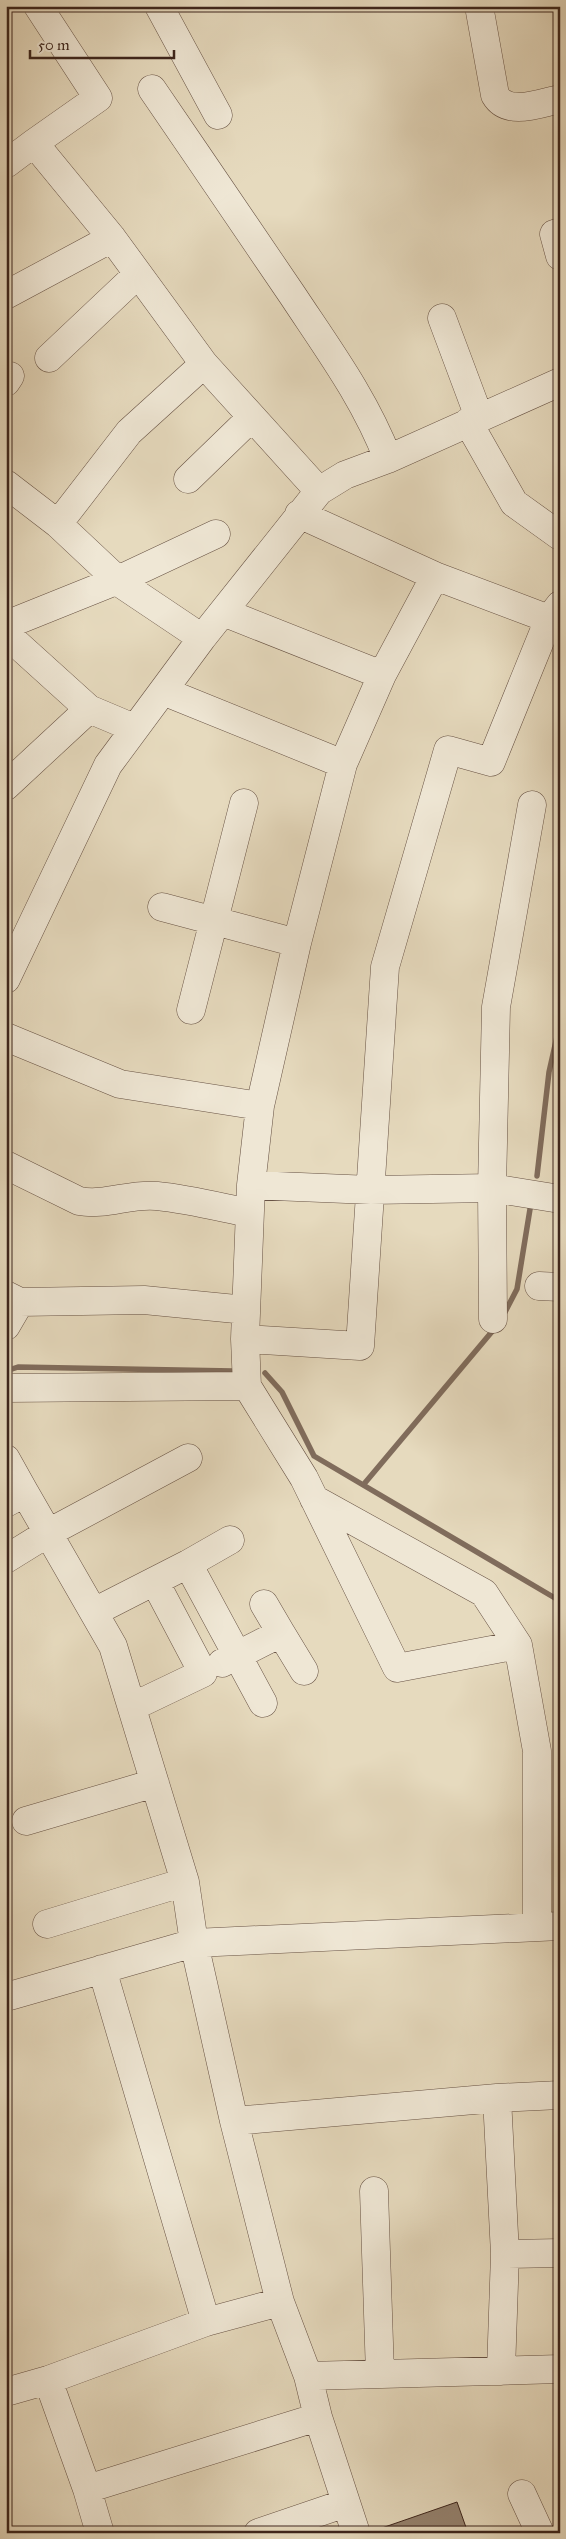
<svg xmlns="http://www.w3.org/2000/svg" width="566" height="2539" font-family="'IM FELL Great Primer',serif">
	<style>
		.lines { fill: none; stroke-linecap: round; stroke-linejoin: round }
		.stream { stroke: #806c5c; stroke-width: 5.5 }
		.building { fill: #958370; stroke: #3d251c }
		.minor-casing { stroke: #675244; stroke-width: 29 }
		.minor { stroke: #efe7d5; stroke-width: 28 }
	</style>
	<rect width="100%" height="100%" fill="#e6dabe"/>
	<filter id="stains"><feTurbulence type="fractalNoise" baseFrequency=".004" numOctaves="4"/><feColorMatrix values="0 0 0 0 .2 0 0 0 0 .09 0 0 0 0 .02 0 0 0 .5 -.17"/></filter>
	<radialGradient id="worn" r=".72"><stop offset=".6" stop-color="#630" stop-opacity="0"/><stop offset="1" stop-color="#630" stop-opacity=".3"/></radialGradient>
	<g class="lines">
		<path class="stream" d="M560,813V825
			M537,1176L549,1072L560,1023
			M503,1316L517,1289L531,1203
			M6,1371L18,1367L233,1371
			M265,1373L282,1392L314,1456L560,1601
			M364,1484L495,1328"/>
	</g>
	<path class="building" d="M457,2502L468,2533H376V2530Z"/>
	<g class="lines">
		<g class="minor-casing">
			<path id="minor" d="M38,6L98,98L34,143L112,238L204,364L319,491
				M159,6L218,115
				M479,6L495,95C508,117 540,103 560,99
				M152,89C199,158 246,226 293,296C328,349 365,399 388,459
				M6,164L34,143
				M560,232L554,234L560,256
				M6,295L112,238
				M442,318L479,417
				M49,358L138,274
				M6,382L10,376
				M468,422L514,503L560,536
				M188,479L252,417
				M6,484L58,524L123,585L202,638
				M58,524L129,432L204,364
				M435,576L549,619
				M223,612L382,675
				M6,625L118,580L216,534
				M6,634L89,709L134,728
				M163,691L343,764
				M6,786L89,709
				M162,907L297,943
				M6,979L108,765L202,638L319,491L345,475L388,459L560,382
				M191,1010L244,803
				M6,1037L120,1084L260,1106
				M6,1165L79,1201C106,1206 130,1193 157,1196C188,1199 219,1207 249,1213
				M251,1185L371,1190L492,1188L560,1199
				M539,1286L560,1287
				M6,1295L20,1302L144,1300L246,1310
				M493,1319L492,1188L496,1007L532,805
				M6,1326L20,1302
				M245,1339L360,1346L385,967L448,750L491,762L549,619L560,605
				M247,1386L245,1339L251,1185L260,1106L297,943L343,764L382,675L435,576L299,514
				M6,1388L247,1386L304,1478L397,1668L518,1645
				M6,1459L25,1493
				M314,1499L484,1593L518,1645L537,1751V1927
				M6,1503L25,1493L113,1646L185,1882L194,1943L234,2121L280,2302L308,2376L318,2417L356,2533
				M6,1559L48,1533L188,1458
				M188,1564L230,1540
				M94,1612L188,1564L263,1703
				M281,1633L304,1671
				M222,1663L281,1633L264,1604
				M132,1707L203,1673L155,1582
				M26,1821L155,1783
				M47,1924L185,1882
				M102,1969L206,2322
				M6,1997L194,1943L560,1926
				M497,2098L505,2254L501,2371
				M234,2121L497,2098L560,2095
				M374,2191L380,2374
				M505,2254L560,2253
				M308,2376L560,2369
				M48,2380L87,2489L100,2533
				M6,2392L48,2380L206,2322L280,2302
				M87,2489L318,2417
				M522,2494L540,2533
				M258,2533L346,2503"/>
		</g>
		<use href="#minor" class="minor"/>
	</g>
	<rect width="566" height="2539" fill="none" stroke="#e6dabe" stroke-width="25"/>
	<rect x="8" y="8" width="551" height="2524" fill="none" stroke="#3d251c" stroke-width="2.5"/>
	<rect x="12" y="12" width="541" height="2514" fill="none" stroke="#3d251c"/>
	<path d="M30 50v8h144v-8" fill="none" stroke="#3d251c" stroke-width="2.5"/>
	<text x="38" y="50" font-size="15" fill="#3d251c" stroke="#efe7d5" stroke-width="4" paint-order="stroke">50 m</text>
	<rect width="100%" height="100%" filter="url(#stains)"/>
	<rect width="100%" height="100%" fill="url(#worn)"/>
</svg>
